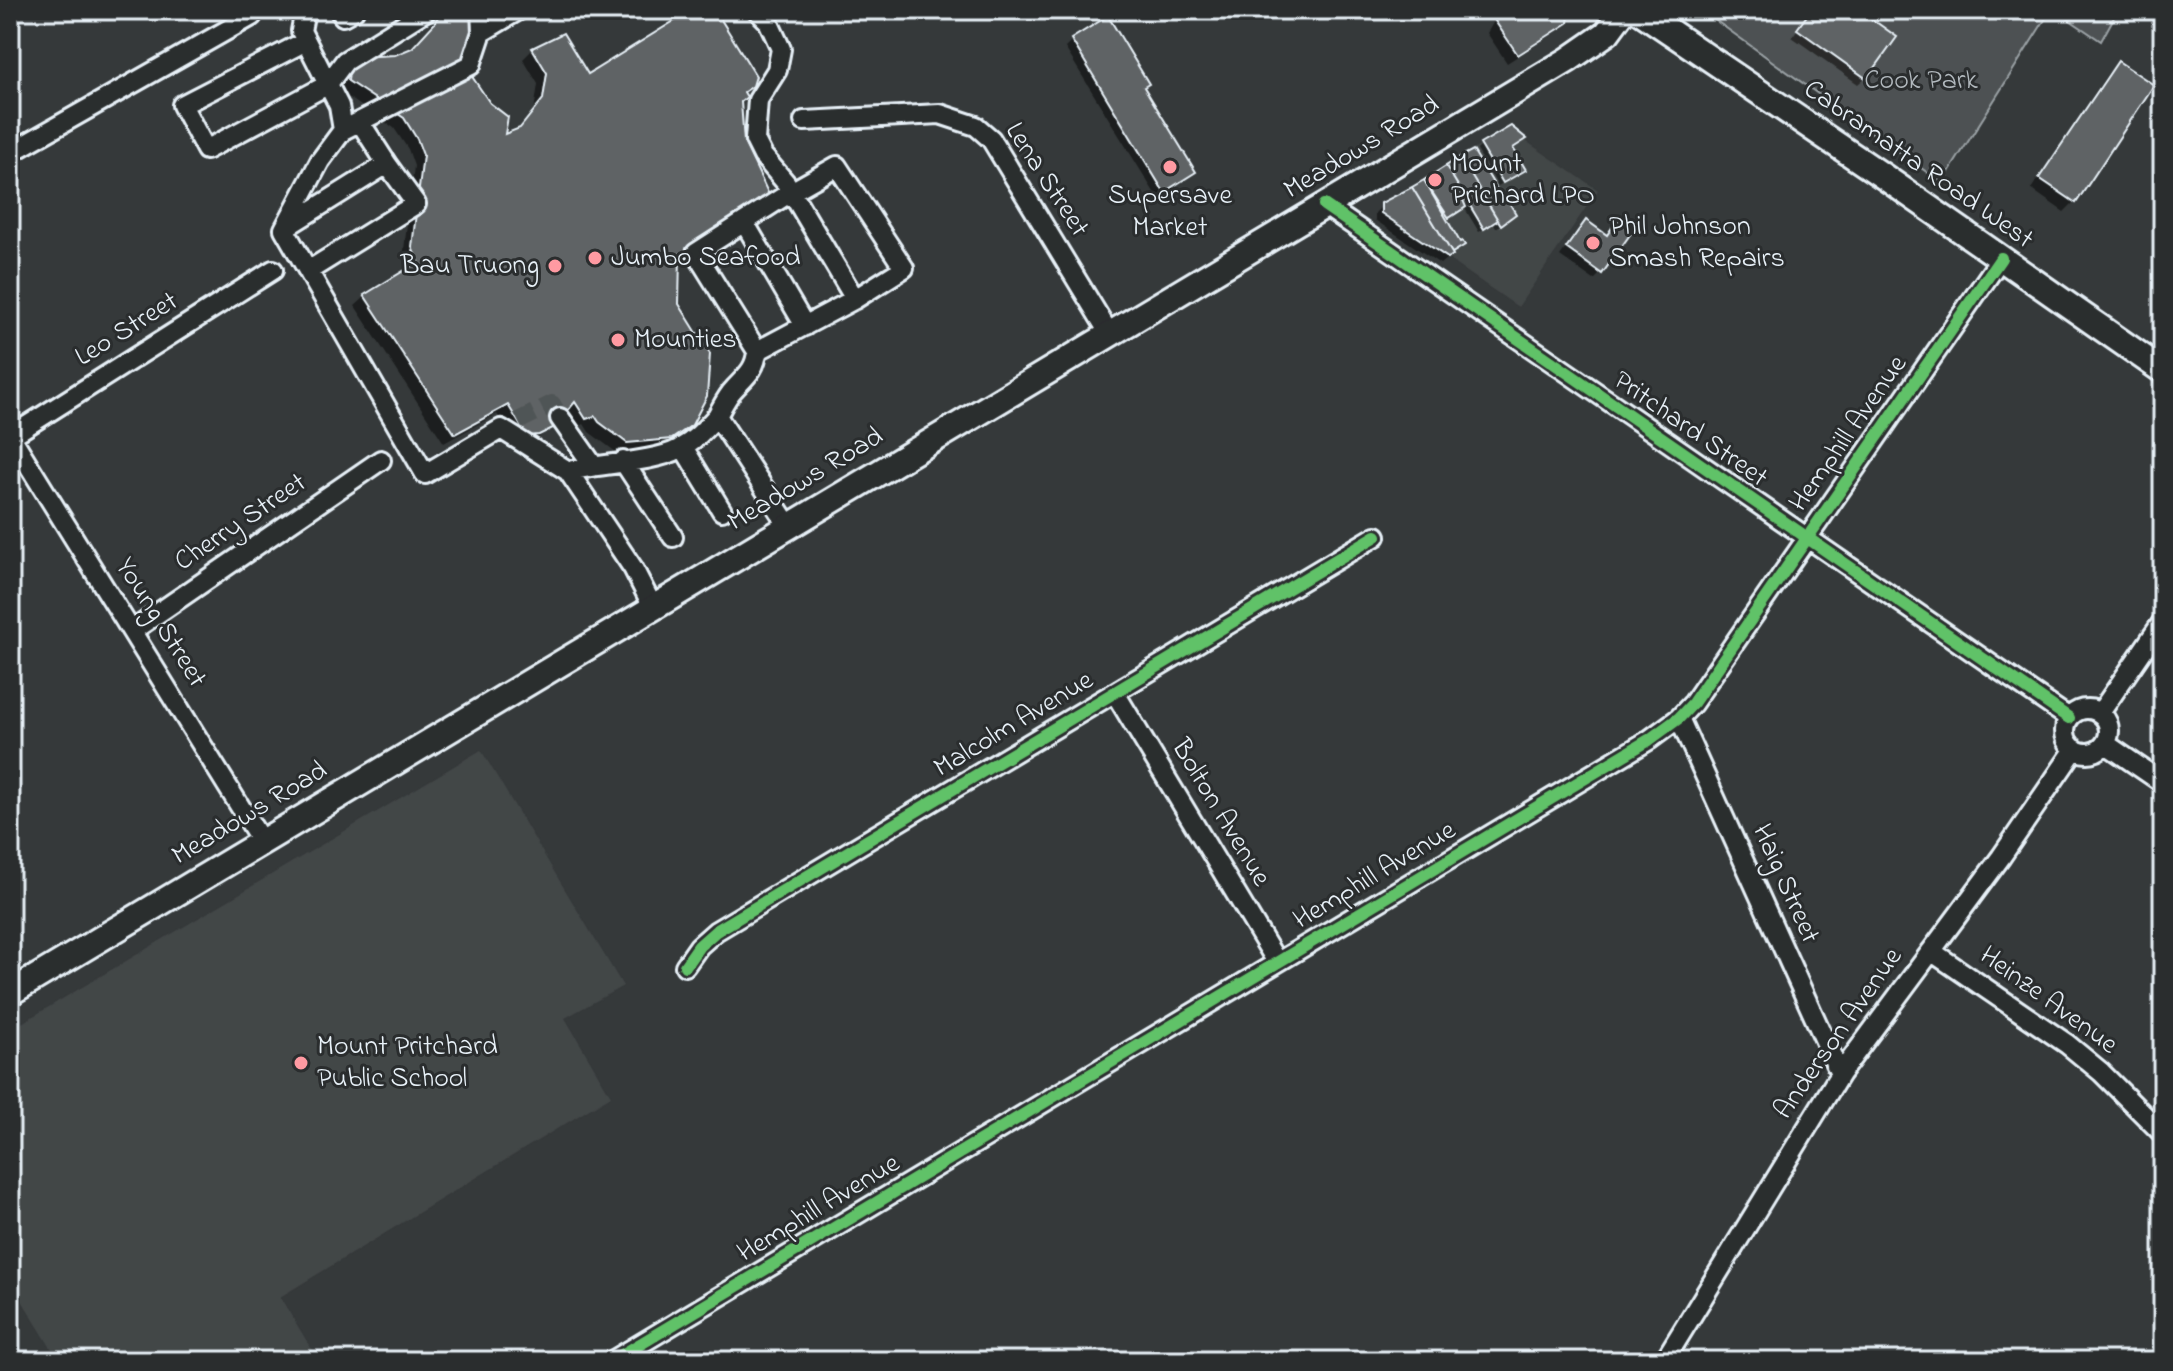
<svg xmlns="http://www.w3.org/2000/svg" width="2173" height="1371" font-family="'Indie Flower',sans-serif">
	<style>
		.built { fill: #424647 }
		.green { fill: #4d5152; stroke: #9aa1a5; stroke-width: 2 }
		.shadow { fill: #0007 }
		.building { fill: #5f6365; stroke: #e8f1f8; stroke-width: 2 }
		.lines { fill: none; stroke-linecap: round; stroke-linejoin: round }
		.minor-tunnel { stroke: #505556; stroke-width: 18; stroke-dasharray: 18 9; stroke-linecap: butt }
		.minor-casing { stroke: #e8f1f8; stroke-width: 24 }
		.major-casing { stroke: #e8f1f8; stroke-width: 30 }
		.minor { stroke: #2a2d2e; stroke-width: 18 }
		.major { stroke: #2a2d2e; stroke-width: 24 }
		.cycleway-casing { stroke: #2a2d2e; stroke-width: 17 }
		.cycleway { stroke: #61c268; stroke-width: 12 }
		.poi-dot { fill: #ff9aa2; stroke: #2a2d2e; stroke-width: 3 }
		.labels { text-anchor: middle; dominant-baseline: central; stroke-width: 6; stroke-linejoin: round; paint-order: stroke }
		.park-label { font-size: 28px; fill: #b2b9be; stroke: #2a2d2e }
		.street-label { font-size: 28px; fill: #e8f1f8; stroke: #2a2d2e }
		.poi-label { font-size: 28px; fill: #e8f1f8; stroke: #2a2d2e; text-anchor: start }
	</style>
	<rect width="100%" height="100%" fill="#35393a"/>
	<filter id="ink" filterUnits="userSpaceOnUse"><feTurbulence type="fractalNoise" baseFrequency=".0125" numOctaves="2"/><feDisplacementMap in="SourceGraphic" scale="16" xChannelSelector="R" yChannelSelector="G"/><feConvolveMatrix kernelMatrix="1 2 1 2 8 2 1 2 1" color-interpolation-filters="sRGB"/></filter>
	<g filter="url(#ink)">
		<path class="built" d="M1508,129L1598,190L1518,307L1380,212L1382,204Z
			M481,750L623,986L565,1018L611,1096L280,1297L319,1361H59L10,1281V1030Z"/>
		<path class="green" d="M1701,10H2051L1942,183Z
			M2055,10H2118L2101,41Z"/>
		<path class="shadow" d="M442,10H460L471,79L502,138L518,131L534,111L538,84L523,59L533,49L587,76L695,10H713L742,94L739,102L742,142L759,209L678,257L677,305L691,424L660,448L616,452L589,432L584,424L576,428L565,411L540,437L528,444L517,445L497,414L444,443L355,306L365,297L408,270L403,258L414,166L408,149L394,128L339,91L340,83L359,59L396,57L412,50L425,37L434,18Z
			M1495,10H1568L1566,22L1556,32L1507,63L1487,33L1499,13Z
			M1811,10H1855L1866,77L1858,84L1792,37Z
			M1072,41L1142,88L1194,172L1186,179L1157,197L1065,48Z
			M2118,63L2074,202L2064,212L2031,189L2108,73Z
			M1481,146L1511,149L1523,170L1498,186L1477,150Z
			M1472,153L1509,219L1496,228L1493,223L1479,232L1464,207L1445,220L1451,255L1440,264L1375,220V213L1383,205Z
			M1619,220L1601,273L1594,280L1560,256L1579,230L1605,236Z"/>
		<path class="building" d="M442,10H463L471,17L473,78L490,103L508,117L505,134L520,128L543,99L547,73L532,48L563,33L588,74L692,10H715L756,76L753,86L744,92L747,97L741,102L744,142L771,199L680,254L679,304L710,354L707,396L692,425L672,439L627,443L599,422L595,416L586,419L575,402L553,428L539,435L527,436L508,405L455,434L364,295L418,262L412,247L423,155L417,139L404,118L348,81L349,71L358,57L395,55L412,48L434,24Z
			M1503,10H1570L1568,23L1518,55L1495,21Z
			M1811,10H1859L1897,37L1867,79L1797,29Z
			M1108,16L1149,84L1144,87L1196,172L1164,192L1071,39Z
			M2118,61L2154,85L2076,203L2039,178Z
			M1511,126L1527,139L1513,148L1526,170L1503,183L1480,144Z
			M1473,150L1504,201L1507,199L1516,214L1501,225L1460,157Z
			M1460,157L1498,220L1484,229L1446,166Z
			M1446,166L1466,199L1463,200L1466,207L1449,218L1424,180Z
			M1424,180L1460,242L1462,241L1465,245L1452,253L1412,187Z
			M1412,187L1452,253L1453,255L1448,258L1381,213V203Z
			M1619,217L1634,229L1602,274L1566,248L1586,220L1607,235Z"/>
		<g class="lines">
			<path class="minor-tunnel" d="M518,421L552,404L560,418"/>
			<g class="minor-casing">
				<path id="minor" d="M305,10L301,31L339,106L343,130L320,161L284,229L425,474L501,429L568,471L633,568L653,607
					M339,10L343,16L354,10
					M757,10L768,21L781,49L777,70L758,100L755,140L763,156L786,183L855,299L757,351C756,369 746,376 734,389C727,396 722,407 717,416L788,525
					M482,32L519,10
					M306,41L182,105L206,150L327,85L345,61L427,10
					M804,121L940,114L976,126L991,139L1109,333
					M343,130L471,65L482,32L481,10
					M10,153L252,16L255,10
					M1324,205L2069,718
					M744,222L805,326
					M286,227L387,164L360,122
					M308,271L416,204L387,164
					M757,351L696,253L791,192L837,166L904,268L855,299
					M560,418L593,465
					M10,435L262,842
					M11,436L273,270
					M683,447L722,511
					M623,461L673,537
					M568,471C597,464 656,462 679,449C694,441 705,429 717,416
					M132,631L381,460
					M1115,693L1277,962
					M2065 731a22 22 0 1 1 44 0a22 22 0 1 1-44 0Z
					M2100,713L2163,621
					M1679,718L1840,1074
					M2106,744L2163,783
					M1931,951L2067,1044L2101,1072L2163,1134
					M685,966L699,946L716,931L1376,536
					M612,1361L1649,740L1679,718L1693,703L2001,258
					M1664,1361L1840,1074L2001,857L2075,749"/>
			</g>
			<g class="major-casing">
				<path id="major" d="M1638,10L1883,176L2163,371
					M10,993L1568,60L1607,33L1624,10"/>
			</g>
			<use href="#minor" class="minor"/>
			<use href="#major" class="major"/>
			<g class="cycleway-casing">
				<path id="cycleway" d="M1324,205L2069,718
					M685,966L699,946L716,931L1376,536
					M612,1361L1649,740L1679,718L1693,703L2001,258"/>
			</g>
			<use href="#cycleway" class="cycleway"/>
		</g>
	</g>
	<g class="poi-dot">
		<circle cx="1170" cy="167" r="8"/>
		<circle cx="1435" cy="180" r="8"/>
		<circle cx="1593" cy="243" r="8"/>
		<circle cx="595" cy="258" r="8"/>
		<circle cx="555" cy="266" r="8"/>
		<circle cx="618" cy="340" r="8"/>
		<circle cx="301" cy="1063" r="8"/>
	</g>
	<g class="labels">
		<g class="park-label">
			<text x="1921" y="81">Cook Park</text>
		</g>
		<g class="street-label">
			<text transform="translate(1362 148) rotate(-31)">Meadows Road</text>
			<text transform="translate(1918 165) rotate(35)">Cabramatta Road West</text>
			<text transform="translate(1046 180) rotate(57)">Lena Street</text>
			<text transform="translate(127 330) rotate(-32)">Leo Street</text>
			<text transform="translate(1690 430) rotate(35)">Pritchard Street</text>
			<text transform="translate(1849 434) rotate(-55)">Hemphill Avenue</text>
			<text transform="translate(806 480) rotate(-31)">Meadows Road</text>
			<text transform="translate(241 523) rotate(-34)">Cherry Street</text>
			<text transform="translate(160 623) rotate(58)">Young Street</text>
			<text transform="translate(1014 725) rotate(-31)">Malcolm Avenue</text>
			<text transform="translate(1220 813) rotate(59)">Bolton Avenue</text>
			<text transform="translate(250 814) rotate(-31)">Meadows Road</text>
			<text transform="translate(1375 876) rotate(-31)">Hemphill Avenue</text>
			<text transform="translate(1785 884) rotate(66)">Haig Street</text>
			<text transform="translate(2048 1001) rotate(36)">Heinze Avenue</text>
			<text transform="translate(1839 1034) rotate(-55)">Anderson Avenue</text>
			<text transform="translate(819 1209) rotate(-31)">Hemphill Avenue</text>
		</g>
		<g class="poi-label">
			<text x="1451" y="164">Mount<tspan x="1451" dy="32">Prichard LPO</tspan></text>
			<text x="1170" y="196" text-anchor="middle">Supersave<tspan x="1170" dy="32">Market</tspan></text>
			<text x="1609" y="227">Phil Johnson<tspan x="1609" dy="32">Smash Repairs</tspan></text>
			<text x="611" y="258">Jumbo Seafood</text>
			<text x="539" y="266" text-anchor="end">Bau Truong</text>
			<text x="634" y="340">Mounties</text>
			<text x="317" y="1047">Mount Pritchard<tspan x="317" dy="32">Public School</tspan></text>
		</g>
	</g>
	<rect width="2173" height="1371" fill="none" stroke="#2a2d2e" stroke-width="40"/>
	<rect x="20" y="20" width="2133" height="1331" fill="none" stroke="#e8f1f8" stroke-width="3" filter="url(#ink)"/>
</svg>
